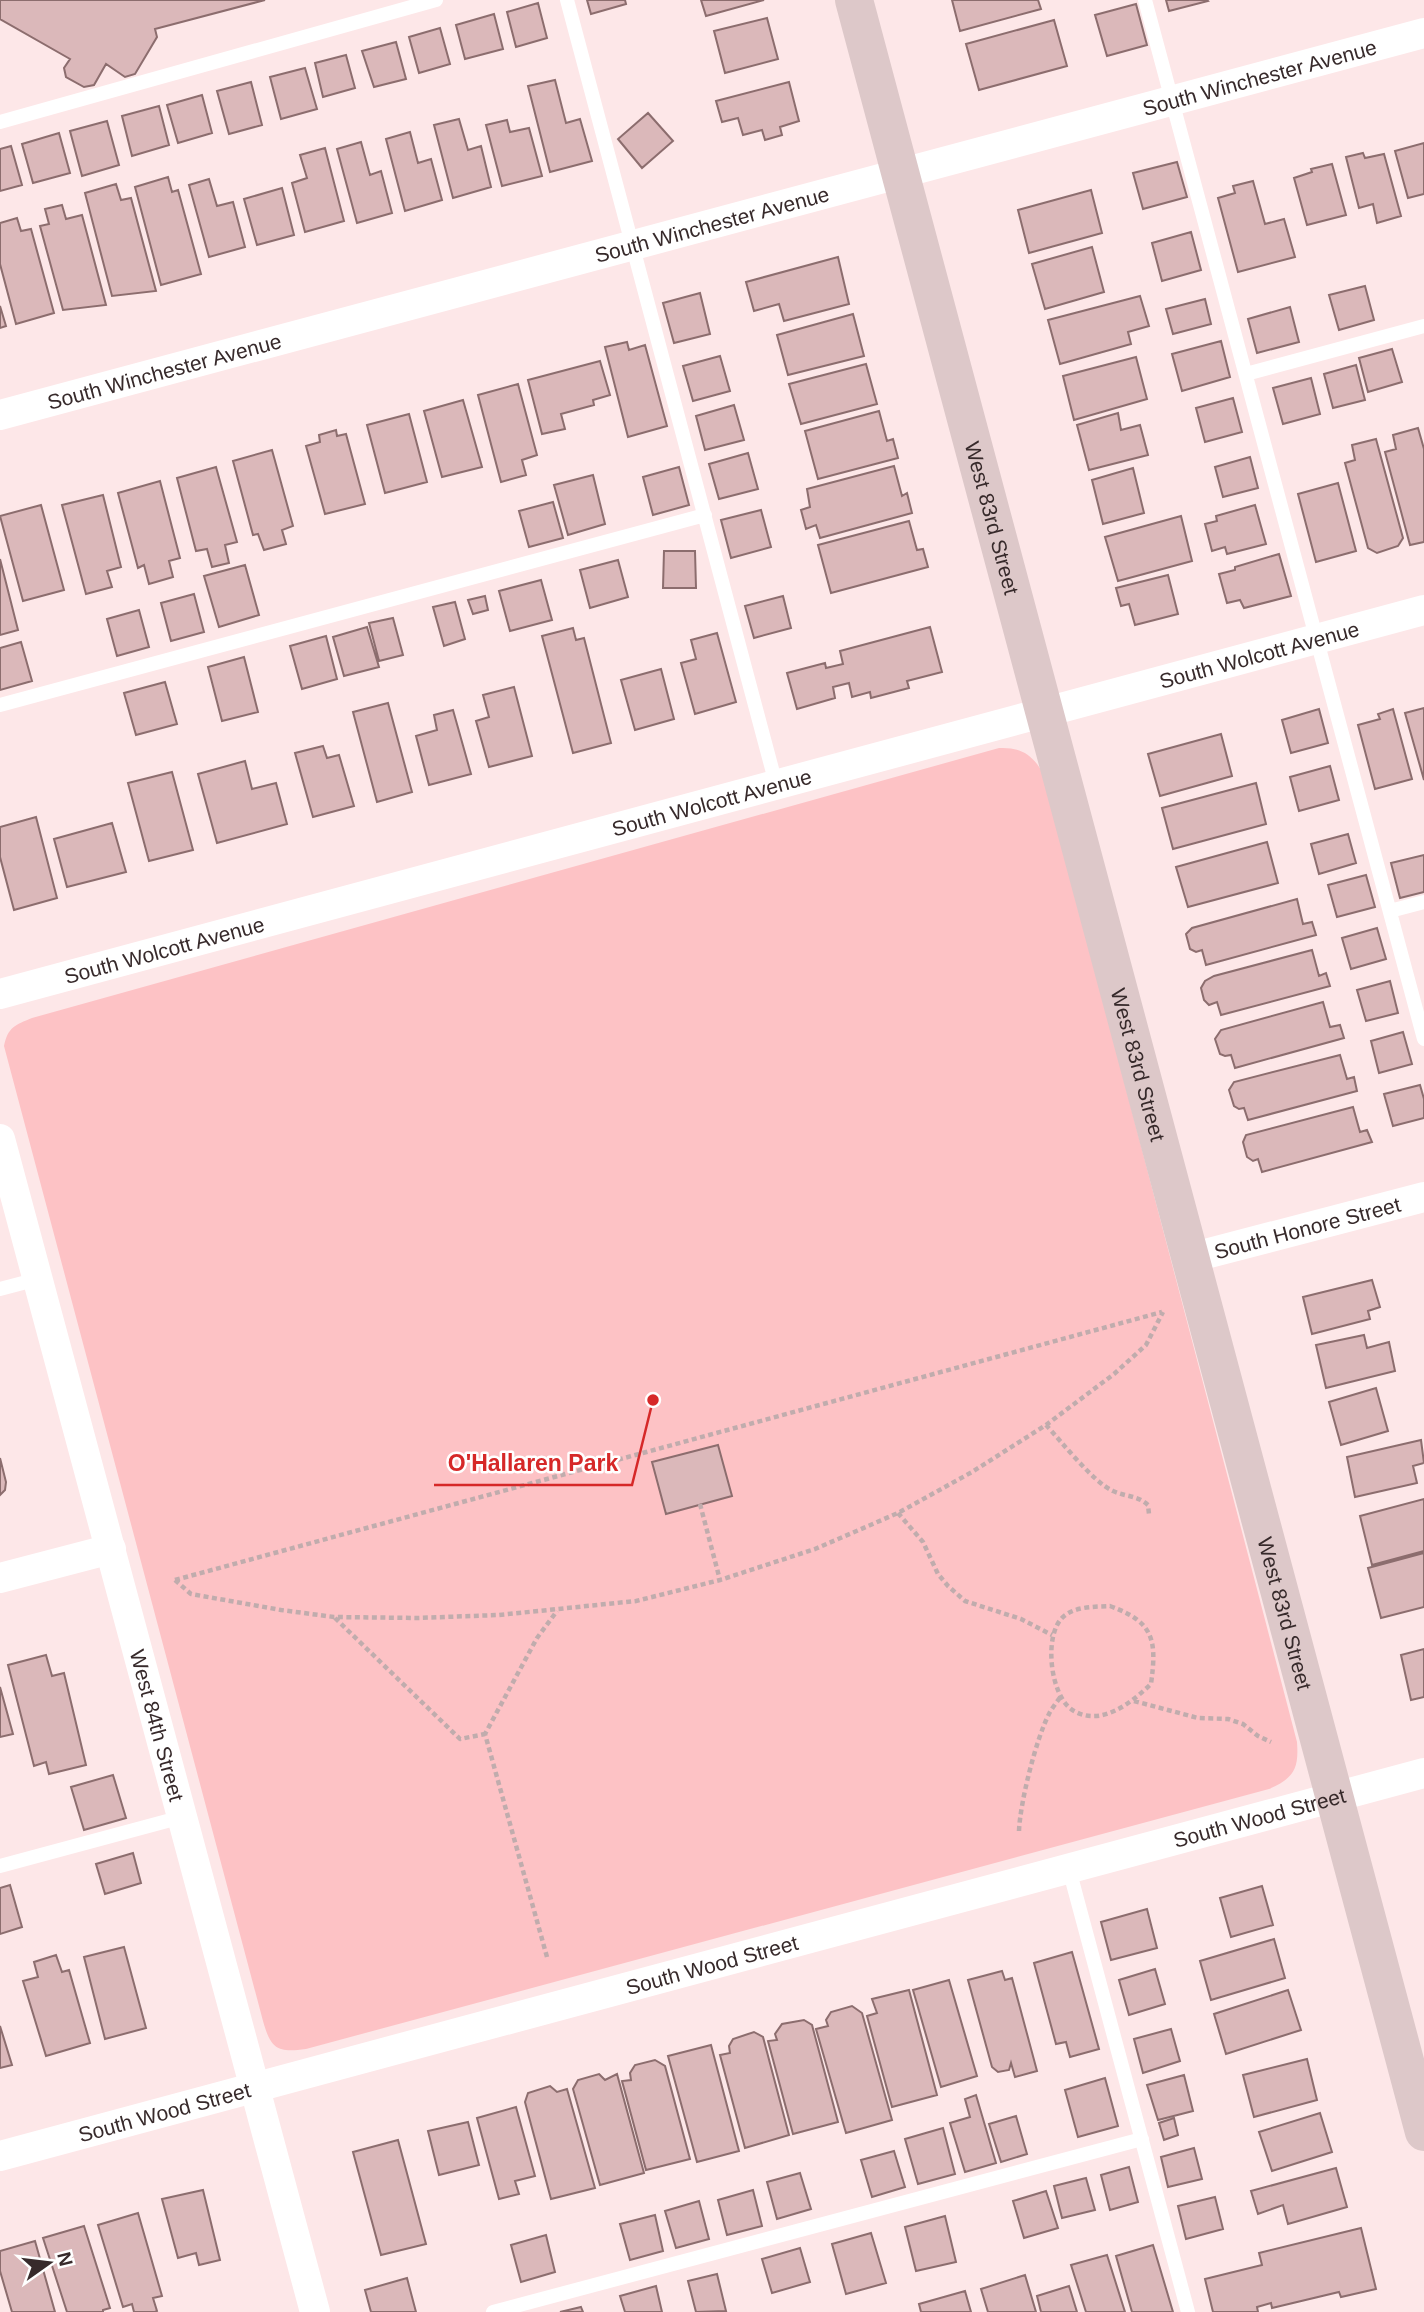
<svg xmlns="http://www.w3.org/2000/svg" width="1424" height="2312" font-family="Arial,sans-serif">
	<style>
		.green { fill: #fdc2c5 }
		.building { fill: #dbb8ba; stroke: #8c6d6e; stroke-width: 2 }
		.lines { fill: none; stroke-linecap: round; stroke-linejoin: round }
		.path { stroke: #c0acad; stroke-width: 4.5; stroke-dasharray: 5 3.5; stroke-linecap: butt }
		.lane { stroke: #fff; stroke-width: 14 }
		.street { stroke: #fff; stroke-width: 30 }
		.secondary { stroke: #ddc8c9; stroke-width: 38 }
		.labels { text-anchor: middle; dominant-baseline: central; stroke-width: 5; stroke-linejoin: round; paint-order: stroke }
		.street-label { font-size: 21px; fill: #372a2b; stroke: #fff }
		.leader { fill: none; stroke: #d62828; stroke-width: 2.5 }
		.callout-dot { fill: #d62828; stroke: #fff; stroke-width: 2.5 }
		.callout-label { font-size: 23px; text-anchor: middle; font-weight: bold; fill: #d62828; stroke: #fff; stroke-width: 5; stroke-linejoin: round; paint-order: stroke }
	</style>
	<rect width="100%" height="100%" fill="#fde7e8"/>
	<path class="green" d="M999,748C1022,747 1033,755 1044,775L1297,1742C1299,1769 1294,1778 1269,1789L306,2049C277,2053 271,2049 263,2021L4,1046C8,1027 15,1025 32,1018Z"/>
	<path class="building" d="M0,0H265L155,29L157,37L135,74L125,77L106,64L94,85L84,87L66,77L64,68L70,59L0,19Z
		M587,0H625L626,4L591,14Z
		M701,0H764L706,16Z
		M952,0H1038L1041,9L960,31Z
		M1166,0H1207L1208,1L1169,11Z
		M538,3L547,38L516,47L507,12Z
		M1136,4L1147,45L1107,56L1095,15Z
		M494,14L503,49L465,59L456,25Z
		M767,18L778,59L725,73L714,31Z
		M1054,20L1067,66L979,90L966,44Z
		M440,28L450,64L419,73L409,37Z
		M396,42L406,79L374,87L362,51Z
		M346,55L355,88L323,97L315,63Z
		M305,68L317,109L281,119L270,77Z
		M555,80L566,123L580,119L592,161L550,172L528,86Z
		M251,82L262,125L229,134L217,91Z
		M789,82L799,121L780,127L782,135L765,140L762,130L743,135L738,118L722,122L716,101Z
		M202,95L212,133L178,143L167,105Z
		M159,106L169,145L132,156L122,116Z
		M648,113L673,141L642,168L618,139Z
		M459,119L468,150L481,146L491,187L453,198L434,125Z
		M507,120L510,132L529,128L542,176L502,186L486,125Z
		M107,121L119,165L82,176L70,131Z
		M410,132L418,163L431,159L442,200L405,211L386,139Z
		M59,133L70,173L33,183L22,144Z
		M361,142L370,175L381,171L392,213L357,223L337,149Z
		M1424,143V194L1408,198L1395,151Z
		M11,146L22,185L0,191V149Z
		M325,148L344,221L305,232L292,183L307,178L300,155Z
		M1363,153L1365,158L1384,154L1401,216L1377,223L1373,204L1359,208L1346,157Z
		M1177,162L1187,197L1143,209L1133,173Z
		M1332,164L1346,215L1307,225L1294,178L1312,172L1311,169Z
		M168,177L172,192L178,190L201,274L161,285L135,187Z
		M209,179L217,206L233,202L245,247L209,257L189,185Z
		M1253,181L1265,224L1284,219L1295,257L1238,272L1218,198L1235,193L1233,186Z
		M116,184L121,200L131,198L156,291L112,296L85,193Z
		M282,188L294,235L257,245L244,199Z
		M1091,190L1102,233L1029,253L1018,210Z
		M62,205L66,219L82,215L106,305L63,310L40,226L49,224L45,209Z
		M17,218L21,231L31,229L54,313L16,324L0,264V223Z
		M1191,232L1201,270L1162,281L1152,243Z
		M1092,247L1104,292L1045,309L1032,264Z
		M838,257L849,304L784,321L779,304L754,311L746,282Z
		M1365,286L1374,320L1339,330L1329,295Z
		M700,293L710,334L674,343L663,303Z
		M1140,296L1149,326L1128,332L1131,344L1060,364L1048,320Z
		M1205,299L1211,324L1173,334L1166,309Z
		M0,306L6,326L0,328Z
		M1290,307L1299,342L1257,353L1248,319Z
		M853,314L864,356L788,375L777,335Z
		M1221,341L1230,377L1182,391L1172,354Z
		M627,342L629,350L645,345L667,426L628,437L605,347Z
		M1392,349L1402,382L1368,392L1359,358Z
		M720,356L730,391L693,401L683,366Z
		M1136,357L1147,399L1074,420L1063,376Z
		M600,361L610,395L593,400L594,405L561,414L565,429L542,434L528,380Z
		M866,364L877,404L801,424L789,384Z
		M1356,365L1365,400L1333,408L1324,374Z
		M1311,378L1320,414L1283,424L1273,388Z
		M518,384L537,455L522,460L526,475L501,482L478,395Z
		M1233,398L1242,432L1205,442L1196,408Z
		M463,400L482,467L442,477L424,411Z
		M734,405L744,440L705,450L696,416Z
		M879,411L887,441L893,439L898,458L818,479L805,431Z
		M1118,413L1121,430L1140,425L1148,455L1089,470L1077,425Z
		M409,414L427,482L385,493L367,425Z
		M1418,428L1424,449V542L1410,545L1385,452L1396,449L1393,435Z
		M336,430L337,436L346,434L365,504L325,514L306,446L320,442L319,435Z
		M1376,439L1403,538L1398,546L1377,553L1368,548L1345,463L1355,460L1352,445Z
		M272,450L293,526L282,530L286,544L264,550L258,534L253,535L233,461Z
		M748,453L758,489L719,499L709,464Z
		M1250,457L1258,488L1223,497L1215,467Z
		M894,466L902,496L907,493L912,513L820,538L816,525L806,529L801,510L810,507L807,489Z
		M216,467L237,542L225,545L229,563L212,567L207,549L196,551L177,478Z
		M679,467L689,505L653,515L643,477Z
		M1133,468L1144,513L1103,524L1092,480Z
		M593,475L605,524L568,535L554,485Z
		M160,481L180,558L169,561L173,577L149,584L144,565L138,568L118,493Z
		M1338,483L1356,551L1316,562L1298,494Z
		M103,495L121,567L107,571L112,587L86,594L62,505Z
		M553,502L563,538L529,547L519,511Z
		M41,505L64,590L23,601L0,516Z
		M1255,505L1266,544L1227,554L1225,547L1212,551L1205,524L1217,521L1216,516Z
		M761,510L771,547L731,558L721,520Z
		M1181,516L1192,561L1118,581L1105,537Z
		M909,521L917,550L923,549L928,567L831,593L818,545Z
		M664,551H695L696,588H663Z
		M1279,554L1291,596L1244,608L1240,600L1227,603L1219,574L1235,570V567Z
		M0,559L18,630L0,635Z
		M618,560L628,597L590,608L580,570Z
		M245,565L259,615L219,627L204,576Z
		M1168,575L1178,614L1135,625L1129,604L1121,606L1116,588Z
		M541,580L552,620L510,631L499,591Z
		M194,594L204,632L171,641L161,603Z
		M485,596L488,610L473,614L468,600Z
		M783,596L791,628L754,638L745,606Z
		M455,602L465,639L444,646L433,607Z
		M139,610L149,647L117,656L107,619Z
		M393,618L403,655L379,661L369,623Z
		M367,627L379,667L344,676L333,637Z
		M930,627L942,672L907,681L909,688L871,698L870,692L852,697L849,683L833,687L835,698L797,709L787,673L825,663L826,668L843,664L840,651Z
		M573,628L576,640L584,638L611,743L573,753L542,636Z
		M717,633L736,702L695,714L681,663L696,659L691,640Z
		M326,636L337,679L302,689L290,646Z
		M21,642L32,681L0,690V648Z
		M244,657L258,712L222,721L208,667Z
		M661,669L674,719L635,730L621,680Z
		M165,682L177,724L136,735L124,693Z
		M514,687L532,756L489,767L476,721L489,717L483,695Z
		M388,703L412,792L377,802L353,712Z
		M1424,708V780L1405,713Z
		M1319,709L1328,743L1291,753L1282,720Z
		M1393,709L1412,779L1375,789L1358,725L1380,719L1378,714Z
		M453,710L471,774L429,785L416,736L437,730L434,715Z
		M1221,734L1232,776L1160,796L1148,754Z
		M323,746L327,758L339,755L354,806L313,817L295,753Z
		M245,761L252,789L276,783L287,824L217,843L198,774Z
		M1330,766L1339,800L1299,811L1290,777Z
		M172,772L193,850L149,861L128,783Z
		M1256,783L1266,824L1173,849L1162,808Z
		M36,817L57,898L14,910L0,857V827Z
		M112,823L126,872L67,887L54,839Z
		M1348,834L1356,863L1319,874L1311,844Z
		M1267,842L1278,883L1188,907L1176,867Z
		M1424,855V892L1400,898L1391,863Z
		M1366,875L1375,907L1337,917L1328,885Z
		M1297,899L1303,924L1312,922L1316,935L1206,965L1202,950L1196,952L1190,949L1186,934L1192,928Z
		M1377,928L1386,959L1351,969L1342,938Z
		M1312,950L1319,976L1326,973L1330,986L1221,1015L1217,1002L1209,1005L1204,1000L1201,988L1205,981L1214,976Z
		M1390,981L1398,1013L1366,1021L1357,990Z
		M1323,1002L1330,1027L1340,1025L1344,1038L1235,1068L1231,1055L1225,1056L1220,1054L1215,1039L1221,1030Z
		M1403,1032L1412,1064L1379,1073L1371,1041Z
		M1340,1055L1347,1079L1354,1077L1357,1091L1248,1120L1244,1108L1239,1109L1234,1106L1229,1090L1234,1082Z
		M1420,1085L1424,1099V1118L1393,1126L1384,1094Z
		M1353,1107L1360,1132L1367,1130L1372,1142L1262,1172L1258,1159L1253,1161L1247,1157L1243,1142L1246,1135Z
		M1372,1280L1380,1307L1368,1311L1370,1319L1312,1334L1303,1297Z
		M1364,1335L1367,1348L1389,1342L1395,1371L1326,1388L1316,1345Z
		M1376,1388L1388,1431L1341,1445L1329,1402Z
		M1421,1440L1424,1463L1413,1466L1417,1483L1355,1497L1347,1457Z
		M718,1445L732,1496L666,1514L652,1462Z
		M0,1458L6,1482L5,1490L0,1495Z
		M1424,1499V1551L1372,1565L1360,1516Z
		M1424,1553V1607L1381,1618L1368,1568Z
		M1424,1649V1697L1411,1700L1401,1655Z
		M46,1655L52,1676L64,1673L86,1765L49,1774L46,1762L34,1766L8,1665Z
		M0,1687L13,1734L0,1737Z
		M113,1775L126,1818L84,1830L71,1787Z
		M133,1853L141,1883L105,1894L96,1864Z
		M10,1885L22,1927L0,1934V1888Z
		M1262,1886L1273,1925L1231,1937L1220,1898Z
		M1147,1909L1157,1948L1111,1960L1101,1922Z
		M1274,1939L1285,1978L1211,2000L1200,1961Z
		M124,1947L146,2028L105,2039L84,1957Z
		M1072,1952L1099,2049L1070,2057L1066,2042L1056,2044L1034,1963Z
		M56,1955L62,1972L69,1970L90,2043L46,2056L23,1981L38,1977L34,1962Z
		M1155,1969L1165,2004L1129,2015L1119,1980Z
		M1002,1971L1005,1980L1012,1978L1037,2071L1015,2077L1011,2063L1009,2070L998,2072L992,2067L968,1980Z
		M949,1980L977,2076L941,2087L913,1990Z
		M909,1990L937,2095L892,2107L867,2016L877,2013L872,1999Z
		M1288,1990L1301,2030L1226,2054L1214,2014Z
		M852,2006L862,2013L892,2120L846,2133L816,2029L828,2026L826,2020L831,2012Z
		M804,2020L812,2025L838,2122L793,2134L768,2041L777,2040L775,2034L782,2024Z
		M0,2026L12,2065L0,2068Z
		M1171,2029L1180,2061L1143,2073L1134,2039Z
		M754,2032L763,2037L789,2135L745,2148L720,2055L730,2053L729,2046L733,2039Z
		M711,2045L739,2151L697,2162L668,2056Z
		M1307,2059L1317,2100L1254,2117L1243,2075Z
		M655,2060L665,2066L690,2159L646,2170L622,2081L631,2080L630,2073L635,2065Z
		M599,2074L605,2080L617,2074L644,2173L600,2185L573,2089L578,2080Z
		M1184,2075L1193,2111L1158,2120L1147,2085Z
		M1105,2078L1118,2126L1078,2137L1065,2090Z
		M550,2086L557,2092L567,2089L595,2188L551,2199L525,2102L528,2093Z
		M976,2095L996,2163L965,2172L950,2123L970,2117L965,2099Z
		M516,2107L535,2176L515,2181L519,2194L499,2199L477,2118Z
		M1320,2113L1332,2152L1272,2171L1259,2132Z
		M1016,2116L1027,2154L1001,2162L989,2124Z
		M1174,2118L1178,2135L1164,2140L1159,2123Z
		M468,2122L479,2165L439,2175L428,2131Z
		M943,2128L955,2174L918,2184L905,2139Z
		M398,2140L426,2244L381,2255L353,2152Z
		M1194,2148L1202,2179L1168,2187L1161,2157Z
		M894,2151L905,2187L872,2197L861,2160Z
		M1129,2167L1138,2202L1110,2210L1101,2175Z
		M1336,2168L1347,2207L1288,2224L1283,2205L1258,2214L1251,2191Z
		M800,2173L811,2209L777,2219L767,2182Z
		M1086,2178L1095,2210L1062,2218L1054,2186Z
		M203,2190L220,2260L199,2265L196,2253L178,2258L162,2199Z
		M753,2190L762,2226L727,2235L718,2200Z
		M1046,2191L1058,2228L1024,2238L1013,2201Z
		M1215,2197L1223,2229L1186,2239L1178,2206Z
		M699,2201L709,2239L676,2248L665,2211Z
		M138,2213L162,2296L153,2298L157,2311L155,2312H134L132,2304L123,2307L98,2225Z
		M655,2215L663,2251L630,2260L620,2224Z
		M945,2216L956,2262L916,2271L905,2227Z
		M84,2226L110,2308L103,2310V2312H67L43,2238Z
		M1361,2228L1376,2289L1341,2297L1339,2292L1272,2308L1271,2303L1257,2307L1258,2312H1213L1205,2279L1262,2265L1259,2253Z
		M871,2233L886,2283L846,2294L832,2244Z
		M546,2235L555,2272L521,2282L511,2245Z
		M35,2241L55,2312H12L0,2271V2251Z
		M1153,2245L1173,2312H1132L1116,2256Z
		M800,2248L810,2282L772,2293L762,2259Z
		M1107,2255L1125,2312H1086L1071,2265Z
		M717,2274L726,2311L696,2312L688,2281Z
		M1025,2275L1036,2312H988L981,2289Z
		M407,2278L416,2312H371L365,2290Z
		M656,2286L662,2312H625L620,2296Z
		M1069,2286L1077,2312H1041L1037,2296Z
		M965,2291L971,2312H921L919,2304Z
		M581,2307L583,2312H560Z"/>
	<g class="lines">
		<path class="path" d="M1046,1425C1062,1442 1093,1482 1113,1491C1126,1497 1137,1495 1148,1505L1149,1514
			M700,1504L720,1580
			M898,1513L923,1542L938,1574L948,1586L965,1601L1021,1619L1052,1635
			M175,1580L191,1594L281,1610L334,1617L417,1618L499,1615L636,1601L720,1580L815,1549L898,1513L972,1472L1046,1425L1114,1374L1146,1345L1163,1312
			M175,1580L1162,1312
			M1110,1606C1154,1622 1157,1640 1151,1684C1132,1702 1102,1727 1074,1711C1050,1698 1043,1635 1063,1617C1075,1606 1094,1607 1110,1606Z
			M335,1618L460,1739L485,1734
			M1134,1701L1198,1718L1228,1719L1243,1724L1258,1736L1271,1742
			M1019,1831C1020,1803 1036,1739 1049,1714C1052,1708 1057,1702 1061,1696
			M547,1957L485,1734L537,1638L557,1611"/>
		<path class="lane" d="M567,0L776,784
			M1145,0L1424,1039
			M0,122L436,0
			M1246,374L1424,326
			M0,705L705,515
			M1390,911L1424,902
			M0,1289L38,1279
			M0,1866L182,1817
			M1069,1869L1188,2312
			M493,2312L1142,2139"/>
		<g class="street">
			<path id="s1" d="M0,415L1424,33"/>
			<path id="s2" d="M0,994L1424,610"/>
			<path id="s3" d="M0,1139L315,2312"/>
			<path id="s4" d="M1190,1258L1424,1197"/>
			<path d="M0,1578L111,1549"/>
			<path id="s5" d="M0,2156L1424,1773"/>
		</g>
		<path class="secondary" id="s6" d="M854,0L1424,2132"/>
	</g>
	<g class="labels">
		<g class="street-label">
			<text stroke="none"><textPath href="#s1" startOffset="1304">South Winchester Avenue</textPath></text>
			<text stroke="none"><textPath href="#s1" startOffset="737">South Winchester Avenue</textPath></text>
			<text stroke="none"><textPath href="#s1" startOffset="170">South Winchester Avenue</textPath></text>
			<text stroke="none"><textPath href="#s6" startOffset="536">West 83rd Street</textPath></text>
			<text stroke="none"><textPath href="#s2" startOffset="1304">South Wolcott Avenue</textPath></text>
			<text stroke="none"><textPath href="#s2" startOffset="737">South Wolcott Avenue</textPath></text>
			<text stroke="none"><textPath href="#s2" startOffset="170">South Wolcott Avenue</textPath></text>
			<text stroke="none"><textPath href="#s6" startOffset="1102">West 83rd Street</textPath></text>
			<text stroke="none"><textPath href="#s4" startOffset="121">South Honore Street</textPath></text>
			<text stroke="none"><textPath href="#s6" startOffset="1670">West 83rd Street</textPath></text>
			<text stroke="none"><textPath href="#s3" startOffset="607">West 84th Street</textPath></text>
			<text stroke="none"><textPath href="#s5" startOffset="1304">South Wood Street</textPath></text>
			<text stroke="none"><textPath href="#s5" startOffset="737">South Wood Street</textPath></text>
			<text stroke="none"><textPath href="#s5" startOffset="170">South Wood Street</textPath></text>
		</g>
	</g>
	<path class="leader" d="M653 1400L632 1485H434"/>
	<circle class="callout-dot" cx="653" cy="1400" r="7"/>
	<g class="callout-label">
		<text x="533" y="1471">O'Hallaren Park</text>
	</g>
	<g transform="translate(49 2263) rotate(76)" stroke="#ffffff" stroke-width="5" paint-order="stroke">
	<path d="M0-5L12 26L0 18L-12 26Z" fill="#372a2b"/>
	<text y="-10" font-size="19" font-weight="bold" text-anchor="middle" fill="#372a2b">N</text>
	</g>
</svg>
